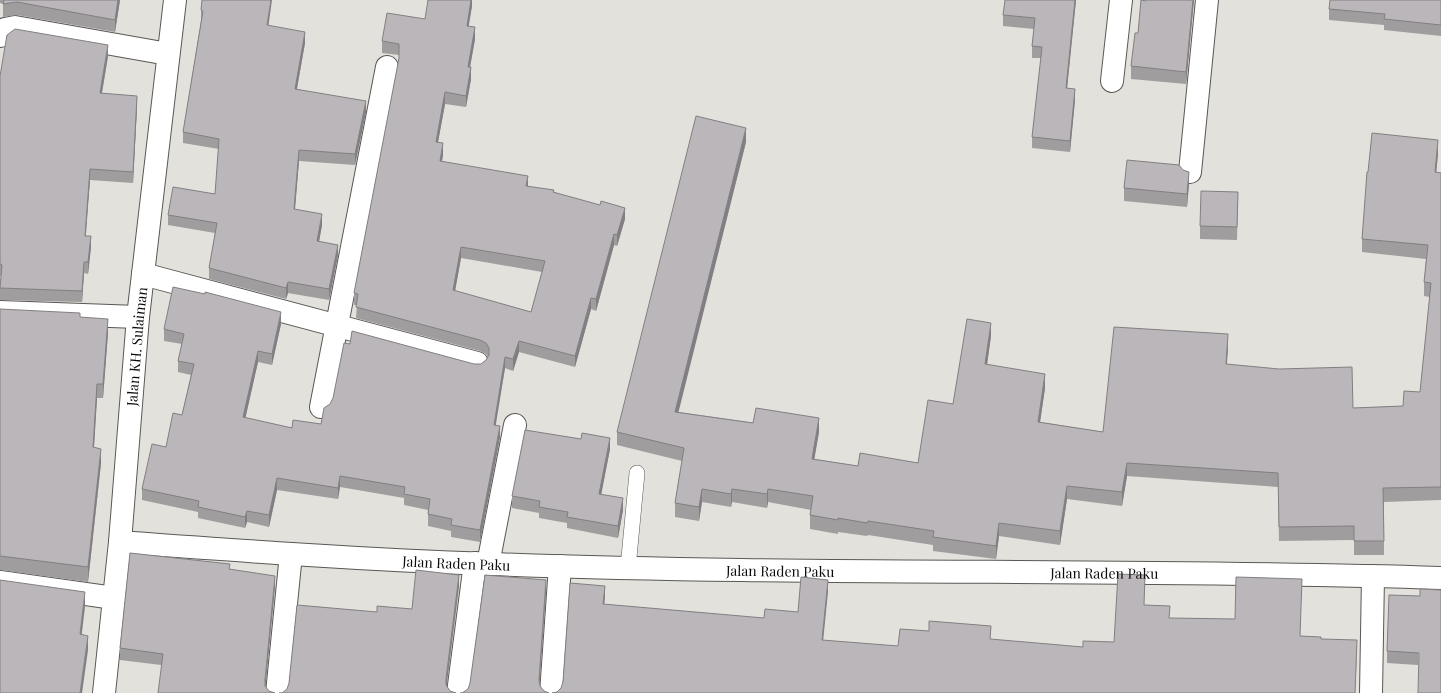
<svg xmlns="http://www.w3.org/2000/svg" width="1441" height="693" font-family="'Playfair Display',serif">
	<style>
		.lines { fill: none; stroke-linecap: round; stroke-linejoin: round }
		.service-casing { stroke: #5a5854; stroke-width: 16 }
		.minor-casing { stroke: #5a5854; stroke-width: 24 }
		.tertiary-casing { stroke: #5a5854; stroke-width: 24 }
		.service { stroke: #fff; stroke-width: 15 }
		.minor { stroke: #fff; stroke-width: 22 }
		.tertiary { stroke: #fff; stroke-width: 22 }
		.wall { fill: #a09d9f; fill-rule: evenodd }
		.shaded-wall { fill: #827f82 }
		.building { fill: #bab6b9; stroke: #827f82; fill-rule: evenodd }
		.labels { text-anchor: middle; dominant-baseline: central; stroke-width: 4; stroke-linejoin: round; paint-order: stroke }
		.street-label { font-size: 14px; fill: #0c0b0a; stroke: #fff }
	</style>
	<rect width="100%" height="100%" fill="#e3e1dc"/>
	<g class="lines">
		<g class="service-casing">
			<path id="service" d="M628,568L637,473"/>
		</g>
		<g class="minor-casing">
			<path id="minor" d="M0,36L5,29L15,27L168,54
				M1112,81L1121,0
				M1190,172L1207,0
				M143,274L477,363
				M0,312L138,317
				M321,407L387,67
				M488,564L515,425
				M0,582L114,598
				M277,693L291,554
				M458,693L475,563
				M551,693L560,566
				M1371,693L1373,576"/>
		</g>
		<g class="tertiary-casing">
			<g id="tertiary">
				<path id="s1" d="M120,542C244,551 367,560 491,564C808,576 1125,568 1441,578"/>
				<path id="s2" d="M104,693L120,542L138,317L175,0"/>
			</g>
		</g>
		<use href="#service" class="service"/>
		<use href="#minor" class="minor"/>
		<use href="#tertiary" class="tertiary"/>
	</g>
	<path class="wall" d="M0,0H120L115,32L17,15L3,17V4L0,3Z
		M472,0V6L468,26L475,39L470,67L471,79L466,107L445,104L438,142L443,155L442,161L528,186L554,192L625,219L617,246L614,245L596,311L591,309L575,367L519,352L513,371L505,368L495,425L500,437L480,542L451,537V531L428,526V510L404,505V498L340,487L338,499L277,490L269,527L247,522L245,528L198,518V512L142,500V489L166,447L182,415L191,375L178,372V361L182,344L164,341V329L281,324L272,365L258,362L245,418L292,428L321,424L474,364H481L486,360L488,357L486,354L480,351L356,318L357,305H354V293L399,59V55L382,53V41L425,19ZM461,258L542,272L531,312L455,291Z
		M1076,0L1067,88L1075,100L1070,152L1032,148V137L1041,58H1032V46L1034,29L1003,26V15Z
		M1146,0H1194L1186,84L1131,79V66L1138,33Z
		M1441,0V36L1384,30V25L1329,20V9Z
		M201,10L269,26L305,43L297,89L366,112L355,165L299,161L295,210L322,225L319,242L338,255L329,300L288,293L286,299L209,279V268L215,233L168,225V215L215,194L219,149L183,143V132L201,21Z
		M108,56L102,93L137,107L133,183L90,180L85,236L91,247L88,274L84,273L82,302L0,300V285L1,276H0V76Z
		M746,142L678,412L819,432L814,459L858,466L918,463L953,404L991,336L987,365L1045,388L1040,422L1103,432L1228,348L1226,365L1353,408L1403,406L1420,392L1430,297L1424,296V282L1426,259L1362,252V239L1368,172L1438,154L1436,172L1441,173V500L1384,502V555H1354V540L1279,541L1278,487L1127,476L1122,506L1067,499L1060,545L999,536L996,559L933,551V545L868,535L867,536L838,532V534L810,529V515L811,510L768,502L767,508L732,502L731,507L702,502L699,521L675,517V503L682,461L617,445V432Z
		M1183,170L1189,184L1187,207L1124,201V188Z
		M1238,204L1237,240L1200,239V226Z
		M0,309L80,317L108,333L103,398H97L94,448L101,463L88,582L0,570Z
		M581,439L610,449L601,494L623,510L618,538L567,528V523L539,518V513L512,508V496Z
		M230,569L275,588L161,665L120,660V648Z
		M1420,596L1418,665L1387,663V651Z"/>
	<path class="shaded-wall" d="M118,0H120L115,32V20Z
		M271,0H272L267,36V25Z
		M471,0H472V6L467,37V26Z
		M1075,0H1076L1066,99V88Z
		M1193,0H1194L1186,84V72Z
		M475,27V39L468,78V67Z
		M305,32V43L295,99V89Z
		M108,45V56L100,104V93Z
		M471,67V79L466,107V96Z
		M1075,89V100L1070,152V141Z
		M445,92V104L436,153V142Z
		M137,96V107L133,183V172Z
		M366,101V112L355,165V154Z
		M746,128V142L675,426V412Z
		M1438,140V154L1435,186V172Z
		M443,143V155L440,172V161Z
		M299,150V161L294,220V209Z
		M90,169V180L85,247V236Z
		M1189,172V184L1187,207V194Z
		M528,176V187L526,186Z
		M625,208V219L617,246V235Z
		M322,214V225L317,252V241Z
		M614,234V245L596,311V299Z
		M91,236V247L88,274V262Z
		M338,245V255L329,300V289Z
		M461,247V258L453,302V290Z
		M84,262V273L82,302V291Z
		M288,282V293L286,299V288Z
		M591,298V309L575,367V356Z
		M281,312V324L272,365V354Z
		M108,319V333L103,398V384Z
		M991,323V336L985,378V364Z
		M1228,334V348L1226,378V364Z
		M519,341V352L513,371V359Z
		M258,351V362L243,429V417Z
		M505,357V368L494,436V425Z
		M1045,374V388L1038,436V422Z
		M97,384V398L93,462V447Z
		M819,418V432L812,473V459Z
		M500,426V437L480,542V530Z
		M610,438V449L599,506V494Z
		M101,449V463L88,582V567Z
		M1127,463V476L1122,506V492Z
		M340,476V487L338,499V488Z
		M277,478V490L269,527V515Z
		M1067,486V499L1060,545V531Z
		M702,489V502L699,521V507Z
		M732,489V502L731,507V494Z
		M768,489V502L767,508V494Z
		M623,498V510L618,538V526Z
		M247,511V522L245,528V517Z
		M999,523V536L996,559V546Z
		M459,575V587L446,691V679Z
		M275,576V588L265,692V680Z
		M546,580V592L539,692V680Z
		M828,580V592L822,652V640Z
		M605,586V598L603,616V604Z
		M85,592V607L80,649V634Z
		M88,636V650L82,693H80Z
		M1357,640V652L1355,693Z"/>
	<path class="building" d="M4,0H118L115,20L17,2L3,4Z
		M202,0H271L267,25L305,32L295,89L366,101L355,154L299,150L294,209L322,214L317,241L338,245L329,289L288,282L286,288L209,268L217,223L168,215L173,187L215,194L219,139L183,132L203,11L201,10Z
		M428,0H471L467,26L475,27L468,67H471L466,96L445,92L436,142L443,143L440,161L528,176L526,186L554,190L553,192L600,205L601,201L625,208L617,235L614,234L596,299L591,298L575,356L519,341L513,359L505,357L494,425L500,426L480,530L451,525L452,519L428,514L430,499L404,494L405,487L340,476L338,488L277,478L269,515L247,511L245,517L198,507L199,501L142,489L152,444L166,447L173,413L182,415L194,364L178,361L184,334L164,329L173,287L205,294V292L281,312L272,354L258,351L243,417L292,428L293,420L321,424L324,408L330,404L333,398L344,343L350,344L352,331L474,364H481L486,360L489,355V348L486,343L480,340L356,307L358,294L354,293L399,58V44L382,41L387,13L425,19ZM461,247L545,261L531,312L453,290Z
		M1005,0H1075L1066,88L1075,89L1070,141L1032,137L1042,47L1032,46L1035,18L1003,15Z
		M1141,0L1146,1V0H1193L1186,72L1131,66L1135,33H1138Z
		M1330,0H1441V25L1384,19L1385,14L1329,9Z
		M15,29L108,45L100,93L137,96L133,172L90,169L85,236H91L88,262H84L82,291L0,288L2,265L0,264V76L7,35Z
		M696,116L746,128L675,412L753,423L756,408L819,418L812,459L858,466L860,453L918,463L928,400L953,404L967,319L991,323L985,364L1045,374L1038,422L1103,432L1114,327L1228,334L1226,364L1279,369L1352,367L1353,408L1403,406L1404,391L1420,392L1431,283L1424,282L1428,245L1362,239L1367,172H1368L1372,133L1438,140L1435,172L1441,173V487L1383,488L1384,541H1354V526L1279,527L1278,473L1127,463L1122,492L1067,486L1060,531L999,523L996,546L933,537L934,531L868,521L867,523L838,518V520L810,515L813,496L768,489L767,494L732,489L731,494L702,489L699,507L675,503L684,448L617,432Z
		M1127,160L1179,165L1183,170L1189,172L1187,194L1124,188Z
		M1201,191L1238,192L1237,227L1200,226Z
		M0,309L80,313V317L108,319L103,384H97L93,447L101,449L88,567L0,556Z
		M525,430L581,439L582,433L610,438L599,494L623,498L618,526L567,517L568,512L539,507L540,501L512,496Z
		M130,553L230,564L229,569L275,576L265,680V686L269,691L275,693H158L163,654L120,648Z
		M416,570L459,575L446,679V685L450,691L456,693H279H282L287,689L289,683L297,605L377,612V606L412,609Z
		M1118,574L1145,575L1144,605L1170,606L1169,618L1235,619L1236,577L1302,579L1300,636L1321,637V639L1357,640L1355,693H552L557,692L561,688L563,682L570,583L605,586L603,604L764,618L765,609L798,612L801,577L828,580L822,640L898,646L900,629L929,631V621L991,626L990,639L1083,647V641L1114,642Z
		M485,575L546,580L539,680L540,686L544,691L549,693H460H462L468,689L470,683Z
		M0,580L85,592L80,634L88,636L80,693H0Z
		M1420,589L1441,590V693H1418L1419,653L1387,651L1389,595L1420,596Z"/>
	<g class="labels">
		<g class="street-label">
			<text stroke="none"><textPath href="#s2" startOffset="348">Jalan KH. Sulaiman</textPath></text>
			<text stroke="none"><textPath href="#s1" startOffset="337">Jalan Raden Paku</textPath></text>
			<text stroke="none"><textPath href="#s1" startOffset="661">Jalan Raden Paku</textPath></text>
			<text stroke="none"><textPath href="#s1" startOffset="985">Jalan Raden Paku</textPath></text>
		</g>
	</g>
</svg>
